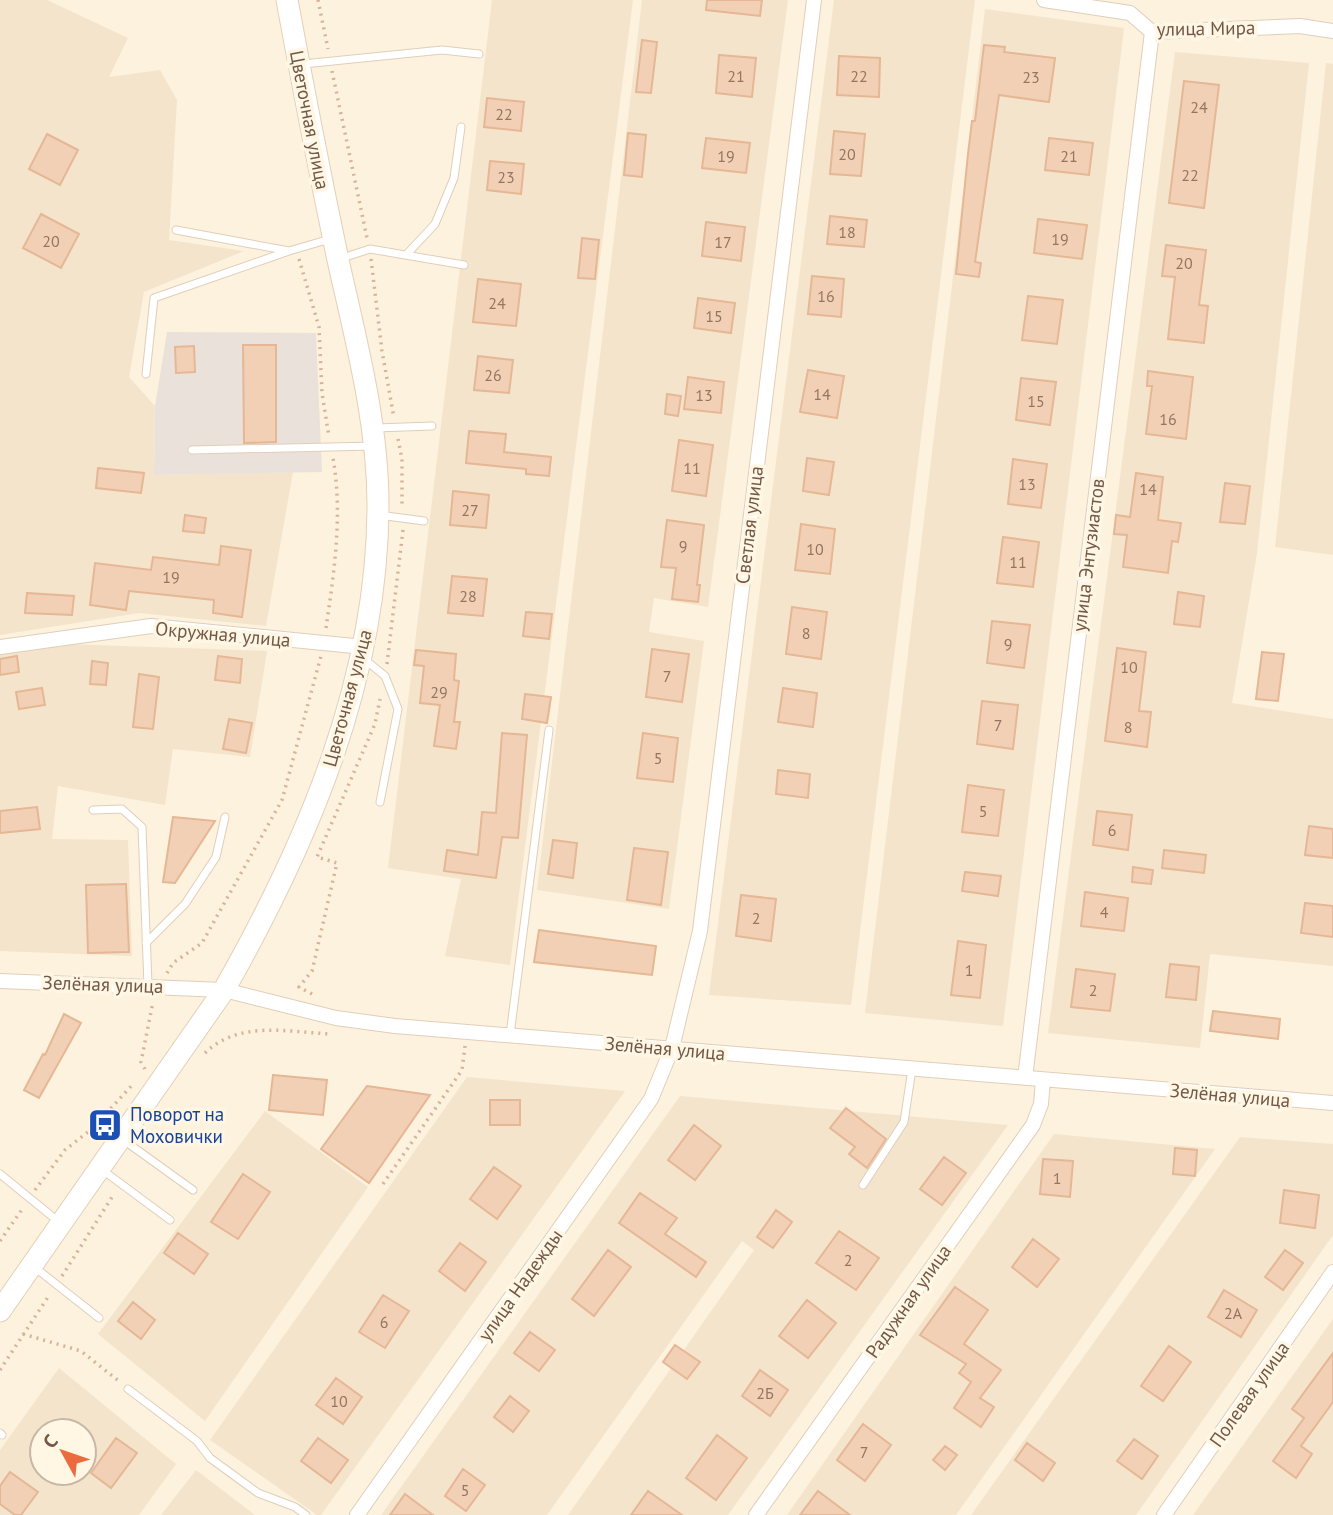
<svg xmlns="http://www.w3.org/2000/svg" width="1333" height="1515" font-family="'PT Sans',sans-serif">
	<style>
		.residential { fill: #f4e4cc; fill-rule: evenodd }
		.industrial { fill: #eae2da }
		.building { fill: #f2d0b5; stroke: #e5b795; stroke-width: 2 }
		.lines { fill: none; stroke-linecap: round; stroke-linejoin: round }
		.service-casing { stroke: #e0ceba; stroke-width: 9 }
		.minor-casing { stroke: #e0ceba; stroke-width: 16 }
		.secondary-casing { stroke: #e5cfb8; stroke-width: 23 }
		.path { stroke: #d6b399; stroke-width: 3.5; stroke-dasharray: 2 5; stroke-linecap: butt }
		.service { stroke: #fff; stroke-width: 7 }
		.minor { stroke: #fff; stroke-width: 14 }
		.secondary { stroke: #fff; stroke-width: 21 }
		.labels { text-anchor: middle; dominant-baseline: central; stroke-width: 7; stroke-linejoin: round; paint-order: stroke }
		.number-label { font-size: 16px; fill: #927662 }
		.street-label { font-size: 19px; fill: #725846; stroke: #fff6e4 }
		.transit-label { font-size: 19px; fill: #164399; stroke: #fff6e4; text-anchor: start }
	</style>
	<rect width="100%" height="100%" fill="#fdf2dd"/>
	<path class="residential" d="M0,0H47L128,38L109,77L160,70L177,100L169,240L244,251L144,292L129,377L155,406L154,475L293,472L266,626L139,613L0,635Z
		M492,0H633L510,965L445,956L461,879L388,868Z
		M642,0H788L708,607L654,598L649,632L704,641L669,909L537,890Z
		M834,0H975L851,1005L709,995Z
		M985,9L1124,28L1003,1026L865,1013Z
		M1175,52L1309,63L1257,553L1232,703L1333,719V966L1210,954L1200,1048L1048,1033Z
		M1326,63L1333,64V555L1275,547Z
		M65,644L267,651L250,757L173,749L165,805L58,786L52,839L128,840L132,956L0,951V655Z
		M467,1077L625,1091L321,1515H317L210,1440Z
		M680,1096L1008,1125L728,1515H568L754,1250L742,1241L547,1515H381Z
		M265,1111L368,1187L205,1421L98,1334Z
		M1054,1134L1215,1149L956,1515H787Z
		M1240,1137L1333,1144V1235L1136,1515H971Z
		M1333,1319V1515H1193Z
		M59,1368L176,1464L139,1515H0V1450ZM42,1431H84V1473H42Z
		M196,1470L255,1515H161Z"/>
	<path class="industrial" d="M167,332L316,333L322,472L154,475L155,406Z"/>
	<path class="building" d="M707,0H762L760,16L706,10Z
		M642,40L657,42L651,93L636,92Z
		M984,45L1005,47L1004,52L1055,58L1049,102L999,95L975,262L981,263L979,277L956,274L968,154L972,121H975Z
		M719,55L756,58L752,97L716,93Z
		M839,56L880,58L879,97L837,95Z
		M1184,81L1219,85L1204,208L1169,203Z
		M487,98L524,102L521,131L484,127Z
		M834,131L865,134L861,176L830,174Z
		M628,133L646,135L642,177L624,175Z
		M47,134L78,150L60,185L29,169Z
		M706,138L750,143L746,173L702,168Z
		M1049,138L1093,143L1089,175L1045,170Z
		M490,161L524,164L521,194L487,190Z
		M41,214L79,234L61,268L23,248Z
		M830,216L867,220L864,247L827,244Z
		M1038,219L1087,225L1082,259L1034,253Z
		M706,222L745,227L741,261L702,256Z
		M582,238L599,240L595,279L578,278Z
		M1166,245L1206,250L1199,305L1208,306L1204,343L1168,339L1175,277L1162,276Z
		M812,276L844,279L841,317L808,314Z
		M478,279L521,284L516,326L473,322Z
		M1028,296L1063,300L1057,344L1022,340Z
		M698,298L735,303L731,333L694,328Z
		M243,345H276V442L244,443Z
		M194,346L195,372L176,373L175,347Z
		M478,356L513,360L509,393L474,390Z
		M808,370L844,376L837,418L800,412Z
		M1148,371L1193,377L1186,439L1146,434L1152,386H1147Z
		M688,377L724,382L721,413L684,409Z
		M1021,378L1056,382L1050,425L1016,420Z
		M667,394L681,396L678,416L665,414Z
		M469,431L506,434L504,452L551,457L549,476L526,474V469L466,463Z
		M679,440L713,445L706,496L672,491Z
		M807,458L834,462L829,495L803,491Z
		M1013,459L1047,464L1041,508L1008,504Z
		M98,468L144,473L141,493L96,488Z
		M1136,473L1163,477L1158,520L1181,523L1178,542L1172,541L1168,573L1123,567L1127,535L1114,534L1116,515L1130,517Z
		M1225,483L1250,486L1245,524L1220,522Z
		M453,491L489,495L486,528L450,525Z
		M185,515L206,518L204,533L183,531Z
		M667,520L704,525L697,585H700L698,602L672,599L676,568L661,567Z
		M801,524L835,529L830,574L795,570Z
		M1003,537L1039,542L1033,587L997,583Z
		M221,546L251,550L242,617L213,613L214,600L129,591L126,610L90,605L95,563L151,570L153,557L219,565Z
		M452,576L487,579L483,616L448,613Z
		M1178,592L1204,596L1200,627L1174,624Z
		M27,593L74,596L72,615L25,613Z
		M792,607L827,612L821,659L786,654Z
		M526,612L552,614L549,639L523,636Z
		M992,621L1030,625L1024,668L987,663Z
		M1117,648L1146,652L1139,711L1151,712L1147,747L1105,741Z
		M652,649L689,654L682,702L646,697Z
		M416,650L456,654L454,680L459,681L454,722H460L456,749L434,746L440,705L420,703L424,666L414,665Z
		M1262,652L1284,654L1278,701L1256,699Z
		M17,656L19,672L0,675V659Z
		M218,656L242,659L240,683L215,680Z
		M92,661L108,663L106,685L90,684Z
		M139,674L159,677L153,729L133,727Z
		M42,688L45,705L19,709L16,692Z
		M783,688L817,693L813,727L778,722Z
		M525,694L551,697L547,723L522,719Z
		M982,701L1018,705L1013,749L977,744Z
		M229,719L252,723L246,753L223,749Z
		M502,733L527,735L518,838L502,837L496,878L444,871L447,850L478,855L482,812L496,813Z
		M643,733L678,738L673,782L637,778Z
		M778,770L810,774L808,798L776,794Z
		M968,785L1004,790L998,836L962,832Z
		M37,807L40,829L0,833V811Z
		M1097,811L1132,815L1128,850L1093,845Z
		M173,817L215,821L175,883L163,882Z
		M1309,826L1333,829V858L1305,855Z
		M553,840L577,843L573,878L548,874Z
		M634,848L668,852L661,905L627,900Z
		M1164,850L1206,855L1204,873L1162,868Z
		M1133,867L1153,870L1151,884L1132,882Z
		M965,872L1001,876L998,896L962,891Z
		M126,884L129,952L88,953L86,885Z
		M1085,892L1128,898L1124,931L1081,926Z
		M741,895L776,899L771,941L736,936Z
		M1305,903L1333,906V937L1301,933Z
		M539,930L656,946L652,975L534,962Z
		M958,941L986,945L980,998L951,995Z
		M1170,964L1199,967L1196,1000L1166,997Z
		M1076,969L1115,974L1110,1011L1071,1007Z
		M1213,1011L1280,1019L1278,1039L1210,1031Z
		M64,1014L81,1023L39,1098L24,1090L43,1054L45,1055Z
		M273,1075L327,1080L323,1115L269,1110Z
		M367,1086L430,1095L369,1183L321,1149Z
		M490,1100H520V1125H490Z
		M846,1108L886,1139L867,1168L849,1154L855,1147L830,1128Z
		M694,1125L721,1146L695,1180L668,1160Z
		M1175,1148L1197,1150L1195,1176L1173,1174Z
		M944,1157L966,1173L942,1205L920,1189Z
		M1043,1159L1073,1161L1070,1197L1040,1194Z
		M494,1167L521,1186L497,1219L470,1199Z
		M243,1174L270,1192L238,1239L211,1222Z
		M1284,1190L1319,1195L1315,1228L1280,1223Z
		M640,1193L677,1218L665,1234L706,1262L696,1277L619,1223Z
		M776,1210L792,1222L773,1248L757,1237Z
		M839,1231L879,1258L856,1290L816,1263Z
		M178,1233L208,1254L194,1274L164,1253Z
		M1033,1239L1059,1259L1037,1287L1012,1267Z
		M460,1243L486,1262L465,1291L439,1271Z
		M608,1250L631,1267L594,1316L572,1299Z
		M1285,1250L1303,1263L1283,1290L1265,1277Z
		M955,1287L988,1310L964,1344L1001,1370L980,1398L994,1407L981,1427L954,1408L971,1382L959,1373L966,1364L920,1335Z
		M1224,1290L1257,1310L1241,1337L1208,1317Z
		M383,1295L409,1311L385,1348L359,1332Z
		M807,1300L836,1323L808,1358L779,1336Z
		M133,1302L155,1320L141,1339L118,1321Z
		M530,1332L555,1350L539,1371L514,1353Z
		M675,1345L700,1362L687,1379L663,1362Z
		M1169,1346L1191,1362L1163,1401L1141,1386Z
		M1333,1353V1402L1301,1446L1312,1454L1296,1478L1273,1461L1304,1418L1292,1409Z
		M760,1370L788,1390L770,1416L742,1396Z
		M336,1378L362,1397L343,1424L316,1405Z
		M510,1396L529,1411L513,1432L494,1417Z
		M863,1424L891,1445L865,1481L837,1460Z
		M717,1435L747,1458L716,1500L686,1478Z
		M116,1438L137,1453L111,1488L91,1473Z
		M318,1438L348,1460L331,1483L301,1461Z
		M1134,1439L1158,1456L1142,1479L1117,1461Z
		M1027,1443L1055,1463L1043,1481L1015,1460Z
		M945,1446L957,1455L945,1470L933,1460Z
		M463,1469L485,1485L466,1511L445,1496Z
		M10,1472L38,1492L21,1515H15L0,1504V1486Z
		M648,1491L682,1515H631Z
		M818,1491L850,1515H800Z
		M405,1494L433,1515H390Z"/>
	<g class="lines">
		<g class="service-casing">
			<path id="service" d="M303,64L442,50L479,54
				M176,230L289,251L330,239
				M406,255L435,224L454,178L461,127
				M339,259L370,249L464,265
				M146,374L154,298L289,251
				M376,428L432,426
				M192,450L374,446
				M379,515L424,521
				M364,659L385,676L398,709L380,802
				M93,810L122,809L142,827L148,985
				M146,943L185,904L216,857L225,817
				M510,1035L549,730
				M122,1139L193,1190
				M101,1169L170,1220
				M0,1174L59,1222
				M863,1185L904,1122L912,1069
				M33,1266L99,1318
				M128,1389L197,1441L210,1458L258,1493L295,1507L306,1515
				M0,1433L2,1435"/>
		</g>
		<g class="minor-casing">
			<path id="minor" d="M1044,0L1130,13L1152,32L1300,26L1333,31
				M0,647L151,626L364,647
				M0,981L224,990L336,1018L395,1026L1333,1103
				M1025,1078L1152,32
				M357,1515L651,1099L672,1048L700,931L814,0
				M756,1515L1033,1125L1041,1104L1043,1080
				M1164,1515L1333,1272"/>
		</g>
		<g class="secondary-casing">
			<path id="secondary" d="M0,1311L224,990C308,842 378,678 378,505C378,422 356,341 338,260C320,174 303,87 287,0"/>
		</g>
		<path class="path" d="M318,0L328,49
			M332,71L367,238
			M299,259L319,327L322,393L329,437
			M371,259L382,351L394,418
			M398,439L402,459V508
			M326,628C334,573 343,514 333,458
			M387,664L403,530
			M167,973L173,963L202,943L282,800L321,656
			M312,994L299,987L312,971L337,863L317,857L375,724L380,699
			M205,1053C239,1020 287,1032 331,1034
			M145,1069L141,1062L153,1002
			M383,1184L462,1070L465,1046
			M35,1190L65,1150L93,1128L134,1083
			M0,1241L23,1208
			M62,1276L114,1194
			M23,1334L81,1351L120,1382
			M0,1370L50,1294"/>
		<use href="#service" class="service"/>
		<use href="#minor" class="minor"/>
		<use href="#secondary" class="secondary"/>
	</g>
	<defs>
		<g id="bus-square" transform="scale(1.75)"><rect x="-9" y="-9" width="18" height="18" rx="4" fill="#1a4fb4" stroke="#fff6e4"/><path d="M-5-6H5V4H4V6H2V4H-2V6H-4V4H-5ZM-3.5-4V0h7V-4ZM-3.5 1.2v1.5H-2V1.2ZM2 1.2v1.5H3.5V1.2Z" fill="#fff"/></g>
	</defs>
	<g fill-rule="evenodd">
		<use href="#bus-square" x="105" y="1125"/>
	</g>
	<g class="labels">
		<g class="number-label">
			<text x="736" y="76">21</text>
			<text x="859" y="76">22</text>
			<text x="1031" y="77">23</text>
			<text x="1199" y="107">24</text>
			<text x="504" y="114">22</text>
			<text x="847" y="154">20</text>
			<text x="726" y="156">19</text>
			<text x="1069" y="156">21</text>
			<text x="1190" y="175">22</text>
			<text x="506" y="177">23</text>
			<text x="847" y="232">18</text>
			<text x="1060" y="239">19</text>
			<text x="51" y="241">20</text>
			<text x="723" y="242">17</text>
			<text x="1184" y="263">20</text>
			<text x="826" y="296">16</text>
			<text x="497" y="303">24</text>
			<text x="714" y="316">15</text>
			<text x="493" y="375">26</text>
			<text x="822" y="394">14</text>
			<text x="704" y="395">13</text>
			<text x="1036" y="401">15</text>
			<text x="1168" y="419">16</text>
			<text x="692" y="468">11</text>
			<text x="1027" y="484">13</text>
			<text x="1148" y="489">14</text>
			<text x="470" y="510">27</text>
			<text x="683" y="546">9</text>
			<text x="815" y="549">10</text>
			<text x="1018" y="562">11</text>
			<text x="171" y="577">19</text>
			<text x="468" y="596">28</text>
			<text x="806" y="633">8</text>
			<text x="1008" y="644">9</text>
			<text x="1129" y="667">10</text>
			<text x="667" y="676">7</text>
			<text x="439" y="692">29</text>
			<text x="998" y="725">7</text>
			<text x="1128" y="727">8</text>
			<text x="658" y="758">5</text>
			<text x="983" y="811">5</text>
			<text x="1112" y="830">6</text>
			<text x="1104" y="912">4</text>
			<text x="756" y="918">2</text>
			<text x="969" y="970">1</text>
			<text x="1093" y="990">2</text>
			<text x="1057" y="1178">1</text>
			<text x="848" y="1260">2</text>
			<text x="1233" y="1313">2А</text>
			<text x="384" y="1322">6</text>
			<text x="765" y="1393">2Б</text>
			<text x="339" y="1401">10</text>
			<text x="864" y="1452">7</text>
			<text x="465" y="1490">5</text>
		</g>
		<g class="street-label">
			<text transform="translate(1206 28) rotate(-1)">улица Мира</text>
			<text transform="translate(310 120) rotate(79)">Цветочная улица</text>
			<text transform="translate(749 525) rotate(-83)">Светлая улица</text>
			<text transform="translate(1088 555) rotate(-83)">улица Энтузиастов</text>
			<text transform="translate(223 634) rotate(5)">Окружная улица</text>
			<text transform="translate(347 698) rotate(-75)">Цветочная улица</text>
			<text transform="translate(103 984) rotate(2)">Зелёная улица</text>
			<text transform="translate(665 1048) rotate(5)">Зелёная улица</text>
			<text transform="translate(1230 1095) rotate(5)">Зелёная улица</text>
			<text transform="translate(520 1285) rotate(-55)">улица Надежды</text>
			<text transform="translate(908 1301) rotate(-55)">Радужная улица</text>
			<text transform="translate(1249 1394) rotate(-55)">Полевая улица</text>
		</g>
		<g class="transit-label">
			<text x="130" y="1114">Поворот на<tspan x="130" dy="22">Моховички</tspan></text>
		</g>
	</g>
	<g transform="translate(63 1452) rotate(310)"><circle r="33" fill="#fff6e4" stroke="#c7b7a5" stroke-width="2"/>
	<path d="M0-5L12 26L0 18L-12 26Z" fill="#ea6c3e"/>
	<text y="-10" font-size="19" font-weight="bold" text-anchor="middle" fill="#725846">С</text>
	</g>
</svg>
